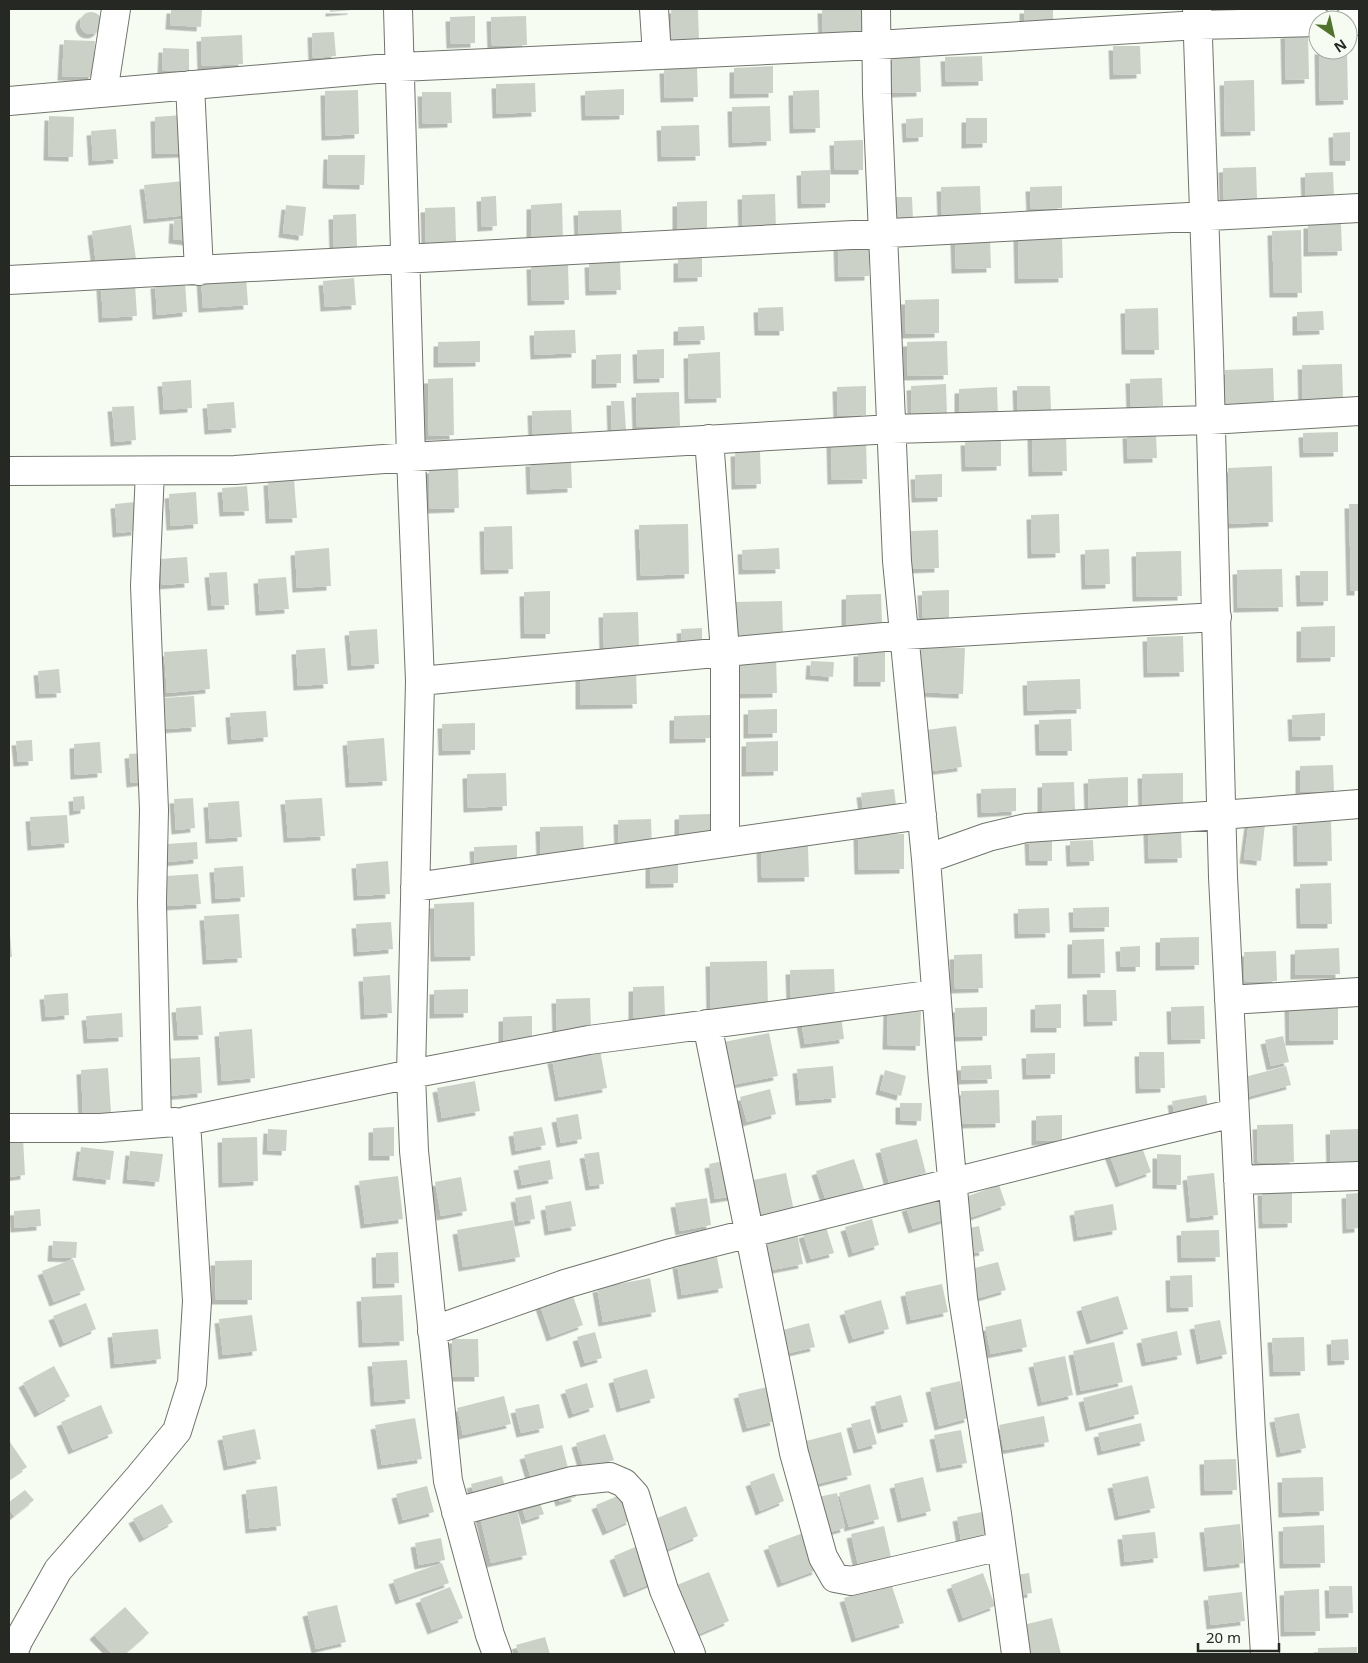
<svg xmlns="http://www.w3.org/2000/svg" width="1368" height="1663" font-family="'Noto Sans',sans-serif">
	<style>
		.building { fill: #ccd1c8; filter: url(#shadow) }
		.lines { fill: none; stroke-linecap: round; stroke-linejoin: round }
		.minor-casing { stroke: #70746c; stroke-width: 30 }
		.minor { stroke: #fff; stroke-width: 28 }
	</style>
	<defs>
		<filter id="shadow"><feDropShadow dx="-4.5" dy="4.5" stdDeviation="0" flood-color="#0004"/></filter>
	</defs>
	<rect width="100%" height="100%" fill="#f7fcf2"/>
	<path class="building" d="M171,9H202L201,27L170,25Z
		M330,9H352V10L330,12Z
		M671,9H698L699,41L672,42Z
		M822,9H862V35L823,36Z
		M1024,9H1053V21L1024,22Z
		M80 23a11 11 0 1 1 22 0a11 11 0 1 1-22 0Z
		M475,16V43L451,44L450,17Z
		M526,16L527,45L492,46L491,17Z
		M334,32L336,56L313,58L312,33Z
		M1308,33L1309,79L1286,80L1285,34Z
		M242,35L243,64L202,66L201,37Z
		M64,40L95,41L93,77L62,76Z
		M1113,46H1140L1141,74L1114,75Z
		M163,48L189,49V71L162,70Z
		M1319,50H1347L1348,100L1320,101Z
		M892,55H920L921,92L893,93Z
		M982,56L983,81L946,82L945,57Z
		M773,66V93L734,94V68Z
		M697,68L698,97L665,98L664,69Z
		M1254,80L1255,131L1225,132L1224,81Z
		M535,83L536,112L497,114L496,84Z
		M624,89V115L586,116L585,91Z
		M358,90L359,134L326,136L325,91Z
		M819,90L820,128L794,129L793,91Z
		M422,92H451L452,123L423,124Z
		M770,106L771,141L733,143L732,107Z
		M182,115L184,153L156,154L155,117Z
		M49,116L74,117L73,157L48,156Z
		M923,118V137L907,138L906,119Z
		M966,118H987V143L966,144Z
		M699,125L700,156L662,157L661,126Z
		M116,129L118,159L93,161L91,131Z
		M1350,132V161H1334L1333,133Z
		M863,140V170H835L834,141Z
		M328,155H365L364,185L327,184Z
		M1256,167L1257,199L1224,200L1223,168Z
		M830,170V203L802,204L801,171Z
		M1333,172L1334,197L1306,198L1305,173Z
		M184,181L188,215L148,219L144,185Z
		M980,186L981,214L942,215L941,187Z
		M1062,186V208L1031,209L1030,187Z
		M775,194L776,231L743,232L742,195Z
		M496,196L497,226L482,227L481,197Z
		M894,197H912L913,220H895Z
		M707,201V236L677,237V202Z
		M562,203L563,242L531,244V205Z
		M286,205L306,207L303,236L283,233Z
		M455,207L456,242L426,243L425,208Z
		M621,210L622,235L579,236L578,211Z
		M356,214L357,247L334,248L333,215Z
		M174,219L191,221L189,241L173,239Z
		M1341,223L1342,251L1308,252V224Z
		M131,225L136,259L96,264L92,231Z
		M1301,230L1302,293H1274L1272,231Z
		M1062,234L1063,278L1019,279L1018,236Z
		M990,239L991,268L956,269L955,240Z
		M838,246H869V276L839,277Z
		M702,258V277L678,278V259Z
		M620,262L621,290L590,291L589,263Z
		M568,264L569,300L532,301L531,265Z
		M246,276L248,305L203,308L201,278Z
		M354,278L356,305L325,307L323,281Z
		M185,282L187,312L157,315L155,284Z
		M135,284L137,316L103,318L101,286Z
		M939,299V333L906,334L905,300Z
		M783,307L784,331H759L758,308Z
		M1158,308L1159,350H1126L1125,309Z
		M1323,311L1324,330L1297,331V312Z
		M704,326L705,340L678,341V327Z
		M575,330L576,353L535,355L534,331Z
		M480,341V362L438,363V342Z
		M947,341L948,375L908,376L907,342Z
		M664,349V378L638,379L637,350Z
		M720,352L721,398L689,399L688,354Z
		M621,354V383L596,384V355Z
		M1342,364L1343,401L1303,402L1302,365Z
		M1273,368L1274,404L1226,406L1225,370Z
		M453,378L454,435L429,436L428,379Z
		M1162,378L1163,406L1131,407L1130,379Z
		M191,380L192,408L164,410L162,382Z
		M946,384L947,417L912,418L911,386Z
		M866,386V415L838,416L837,387Z
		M1017,386H1050L1051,410L1018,411Z
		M997,387L998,417L959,418V389Z
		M679,392L680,426L637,427L636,393Z
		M611,401H624L626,430L612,431Z
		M234,402L236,428L209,430L207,404Z
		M134,406L136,440L115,442L112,407Z
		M571,410L572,434L533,435L532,411Z
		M1338,432V452L1304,453L1303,433Z
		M1156,433L1157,458L1128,459L1127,434Z
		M1066,434L1067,471L1033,472L1032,435Z
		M1001,440V466L966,467L965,441Z
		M866,441L867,479L832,480L831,442Z
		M760,451L761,484L736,485L735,452Z
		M571,461L572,488L531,490L530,462Z
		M1272,466L1273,522L1229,524L1228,468Z
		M458,468L459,508L430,509L429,469Z
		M942,474V497L916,498L915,475Z
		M294,479L297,518L270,519L268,481Z
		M247,486L249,511L224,512L222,488Z
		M196,492L198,524L171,526L169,494Z
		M135,502L136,531L117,533L115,504Z
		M1349,504H1359V591H1351Z
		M1059,514L1060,553L1032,554L1031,515Z
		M688,524L689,574L641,576L639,525Z
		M512,526L513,569L485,570L484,527Z
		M938,530L939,568L912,569L911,531Z
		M329,548L331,586L297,588L295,551Z
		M779,548L780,569L743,570L742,550Z
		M1109,549L1110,584L1086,585L1085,550Z
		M1181,551L1182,596L1137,597L1136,552Z
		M187,557L189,583L162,585L160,559Z
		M1282,569L1283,607L1238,608L1237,570Z
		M1300,571H1328V601L1301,602Z
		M227,572L229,605L212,606L209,573Z
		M286,577L289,609L260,611L258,579Z
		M949,590V618H923L922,591Z
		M550,591V634H525L524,592Z
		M881,594L882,624L846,626V595Z
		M782,601L783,637L735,638L734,602Z
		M638,612L639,647L604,648L603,613Z
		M1335,626V657L1301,658V627Z
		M702,628V644H682L681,629Z
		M377,629L379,664L352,666L349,631Z
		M1183,636L1184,672L1148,673L1147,637Z
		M917,646L965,648L963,694L916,692Z
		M325,648L328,684L298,686L296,650Z
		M207,649L210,689L167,693L164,652Z
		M885,651V682H858V652Z
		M776,654L777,693L739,694L738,655Z
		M811,661L834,662L833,677L810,675Z
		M59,669L61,693L40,694L38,671Z
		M636,669L637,704L580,705V671Z
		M1080,679L1081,709L1028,711L1027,681Z
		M194,696L196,727L165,729L163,698Z
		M777,709V733L748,734V710Z
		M266,711L268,737L232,740L230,713Z
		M1325,713V736L1293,737L1292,715Z
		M710,715V738L674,739V716Z
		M1071,719L1072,751H1040L1039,720Z
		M475,723V750L443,751L442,724Z
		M956,726L962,767L924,772L919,731Z
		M384,738L387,781L350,783L347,741Z
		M32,740L33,761L18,762L16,741Z
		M778,741V771L746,772V742Z
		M100,742L102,773L75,775L74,744Z
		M146,753L147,781L131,783L129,754Z
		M1333,765L1334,791L1300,792V766Z
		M506,773L507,806L468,808L467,774Z
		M1183,773V807L1143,808L1142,774Z
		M1128,777V810L1089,812L1088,779Z
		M1074,782L1075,811L1042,813V783Z
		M1016,788V811L982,813L981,789Z
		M894,789L897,813L864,817L861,793Z
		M84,796L85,809L74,811L73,797Z
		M193,798L195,828L176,830L174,799Z
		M322,798L325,836L288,838L285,800Z
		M239,801L242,837L210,839L208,803Z
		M711,814V837L679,838V815Z
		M67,815L69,843L32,846L30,817Z
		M651,819L652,849H619L618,820Z
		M1331,819L1332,861L1298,862L1297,821Z
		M1249,822L1265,824L1261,861L1244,859Z
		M583,826L584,856L541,857L540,827Z
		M1181,829L1182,858L1149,859L1148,830Z
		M904,834V869L859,870L858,835Z
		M1029,839H1052V861H1030Z
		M1093,840L1094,861L1071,862L1070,841Z
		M197,842L198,859L168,862L167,844Z
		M517,845V865L475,866L474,847Z
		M808,846L809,877L762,878L761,847Z
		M388,861L390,894L358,896L356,864Z
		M650,861H678V883L650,884Z
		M243,866L245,897L216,899L214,868Z
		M198,874L201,904L168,906L166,876Z
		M1331,883L1332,924H1301L1300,884Z
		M474,902L475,956L435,957L434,904Z
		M1109,907V927L1074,928L1073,908Z
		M1049,908L1050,933L1019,934L1018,909Z
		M239,914L242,958L207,960L204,916Z
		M391,922L393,949L358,952L356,924Z
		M9,935H10L12,957H9Z
		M1199,937V965L1160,966V938Z
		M1104,939L1105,973L1072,974V940Z
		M1140,946V967H1121L1120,947Z
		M1339,948L1340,974L1295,975V950Z
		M1276,951L1277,981L1245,982L1244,952Z
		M982,954L983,988L955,989L954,955Z
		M767,961L768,1009L711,1010L710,962Z
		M834,969L835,997L791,998L790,970Z
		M390,975L392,1013L365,1015L363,977Z
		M664,986L665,1017L633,1018V987Z
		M468,989V1013L434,1014V990Z
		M1087,990H1116L1117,1021L1088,1022Z
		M68,993L69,1015L46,1017L44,995Z
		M590,998L591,1031L557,1032L556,999Z
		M1061,1004V1028H1035V1005Z
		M1338,1005V1040L1290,1041L1289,1006Z
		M201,1006L203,1035L178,1036L176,1008Z
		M1204,1006L1205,1039L1172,1040L1171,1007Z
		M987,1007V1036L956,1037L955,1008Z
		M888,1010H921L920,1046L887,1045Z
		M122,1013L123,1037L88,1039L86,1016Z
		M841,1015L844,1039L805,1044L801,1021Z
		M532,1016V1042L503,1043V1017Z
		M252,1029L255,1078L222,1081L219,1032Z
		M769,1033L778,1076L732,1085L724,1042Z
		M1283,1036L1289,1062L1271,1066L1265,1040Z
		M600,1050L607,1088L559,1097L552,1059Z
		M1139,1052H1164L1165,1088L1140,1089Z
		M1055,1053V1074L1027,1075L1026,1054Z
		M200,1057L202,1093L167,1096L165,1059Z
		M991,1065L992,1079L961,1080V1066Z
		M833,1066L836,1098L800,1101L797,1069Z
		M1286,1066L1291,1085L1247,1097L1241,1078Z
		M108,1068L111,1113L83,1115L81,1070Z
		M885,1070L906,1076L901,1096L880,1090Z
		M475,1081L480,1111L442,1118L437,1088Z
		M770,1089L776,1114L747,1122L740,1097Z
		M999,1090L1000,1123L962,1124L961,1091Z
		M1206,1095L1209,1113L1175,1119L1172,1101Z
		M900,1103H922L921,1121L900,1120Z
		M578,1114L582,1139L561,1143L556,1118Z
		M1062,1115V1140L1036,1141V1116Z
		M1293,1124L1294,1162L1258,1163L1257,1125Z
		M394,1127V1156H373V1128Z
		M542,1127L546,1145L516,1151L513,1132Z
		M268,1129L287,1130L286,1151L267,1150Z
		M1359,1129V1165L1331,1166L1330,1130Z
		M257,1137L258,1181L223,1183L222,1138Z
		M23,1138L25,1175L9,1177V1139Z
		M917,1139L926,1173L889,1183L880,1149Z
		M1140,1142L1151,1172L1120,1183L1109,1153Z
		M81,1147L114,1151L110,1180L77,1176Z
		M130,1151L163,1154L159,1182L127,1179Z
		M599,1152L604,1184L590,1186L584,1154Z
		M1157,1154L1181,1155V1185L1157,1184Z
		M854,1159L864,1189L826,1201L816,1171Z
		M550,1160L553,1179L522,1185L518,1166Z
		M728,1160L734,1196L715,1199L709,1164Z
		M786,1173L794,1211L757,1219L749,1181Z
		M1214,1173L1218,1215L1191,1218L1187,1176Z
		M398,1176L403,1219L365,1224L359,1181Z
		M461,1177L467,1211L441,1216L435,1182Z
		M999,1185L1006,1205L972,1217L965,1197Z
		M1262,1191H1292V1223L1263,1224Z
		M1359,1193V1228L1347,1229L1346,1194Z
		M531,1195L535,1219L519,1222L515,1198Z
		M939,1197L946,1219L913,1229L906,1207Z
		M707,1198L711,1225L680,1231L675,1203Z
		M571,1201L576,1226L549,1231L545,1206Z
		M1113,1204L1117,1230L1078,1237L1074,1211Z
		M40,1209L41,1226L15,1228L14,1211Z
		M872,1219L879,1245L853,1253L845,1227Z
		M513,1220L520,1257L463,1267L457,1230Z
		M979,1226L984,1251L968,1254L964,1229Z
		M826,1227L834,1253L811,1259L803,1234Z
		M1219,1230L1220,1257L1182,1258L1181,1231Z
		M797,1234L803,1264L772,1270L766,1240Z
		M53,1241L77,1242L76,1258L52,1257Z
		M398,1252L399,1283L377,1284L376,1253Z
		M717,1257L723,1288L682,1295L677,1264Z
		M73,1259L85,1290L54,1302L42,1271Z
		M252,1260V1300H216L215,1261Z
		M998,1262L1006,1290L979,1298L971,1269Z
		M1192,1275L1193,1307L1171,1308L1170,1276Z
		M650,1278L656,1312L603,1322L597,1288Z
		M942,1284L948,1312L911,1320L905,1292Z
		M572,1293L583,1325L551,1337L540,1305Z
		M402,1295L404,1341L363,1343L361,1297Z
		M1118,1296L1128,1329L1091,1340L1081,1307Z
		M881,1300L889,1329L853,1339L844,1311Z
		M86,1303L96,1329L64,1343L53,1316Z
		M252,1315L257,1351L223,1355L219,1319Z
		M1021,1319L1027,1347L991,1354L985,1327Z
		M1220,1320L1227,1354L1201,1360L1194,1325Z
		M809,1323L815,1347L789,1353L783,1330Z
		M158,1329L161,1359L115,1364L112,1333Z
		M1177,1331L1182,1355L1146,1362L1141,1339Z
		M595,1332L602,1358L585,1363L577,1337Z
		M1304,1337L1305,1371L1274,1372L1272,1338Z
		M452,1339H478L479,1377H452Z
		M1348,1339L1349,1360L1332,1361L1331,1340Z
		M1114,1342L1123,1382L1081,1391L1073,1351Z
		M1065,1356L1073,1395L1042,1402L1033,1363Z
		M407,1360L410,1399L375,1402L372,1362Z
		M54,1366L70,1396L39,1413L23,1383Z
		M647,1369L655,1398L621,1408L613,1379Z
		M960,1381L969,1418L939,1426L930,1388Z
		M587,1383L594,1407L573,1414L565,1390Z
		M1132,1385L1139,1414L1090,1427L1083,1398Z
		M767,1387L775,1421L747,1428L738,1394Z
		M901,1395L908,1422L882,1429L875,1402Z
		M504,1396L511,1424L463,1435L457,1408Z
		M539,1404L544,1428L521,1433L515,1409Z
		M101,1405L113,1433L73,1450L61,1422Z
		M1299,1413L1306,1448L1281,1453L1274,1418Z
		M1044,1416L1049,1442L1004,1450L999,1425Z
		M415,1418L422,1459L382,1465L375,1425Z
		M870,1419L877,1444L858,1449L851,1424Z
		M1141,1423L1145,1441L1102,1451L1098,1433Z
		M255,1429L261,1459L228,1466L222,1436Z
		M961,1430L967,1463L941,1468L934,1435Z
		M841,1432L852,1475L817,1484L806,1441Z
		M605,1434L614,1460L584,1470L576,1443Z
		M10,1442L27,1467L9,1479V1443Z
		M562,1445L569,1472L532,1482L524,1455Z
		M1236,1459L1237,1490L1205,1491L1204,1460Z
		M774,1473L784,1501L760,1511L750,1482Z
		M502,1476L506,1490L475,1498L471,1484Z
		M1148,1476L1155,1508L1119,1516L1112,1484Z
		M923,1477L931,1511L902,1518L894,1484Z
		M1323,1477L1324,1511L1283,1513L1282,1478Z
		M870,1484L879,1519L849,1527L839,1493Z
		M277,1486L281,1526L250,1529L246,1490Z
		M427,1486L434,1512L403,1520L396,1494Z
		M572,1486L576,1497L560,1502L557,1491Z
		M25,1490L34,1500L14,1516L9,1509V1502Z
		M837,1493L845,1528L826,1533L818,1497Z
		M620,1495L631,1520L607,1531L596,1505Z
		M538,1498L544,1514L526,1520L521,1504Z
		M162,1504L173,1522L144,1538L133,1519Z
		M516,1505L527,1555L491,1563L479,1513Z
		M686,1506L698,1536L668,1549L655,1519Z
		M992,1510L996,1534L961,1540L957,1517Z
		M1240,1524L1244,1563L1208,1567L1204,1528Z
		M1324,1525L1325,1563L1284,1564L1283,1527Z
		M884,1526L891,1557L858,1565L851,1534Z
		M1155,1532L1158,1558L1125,1562L1122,1535Z
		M803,1533L817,1570L782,1583L768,1546Z
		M441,1538L445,1560L419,1565L415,1543Z
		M642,1544L657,1581L628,1593L614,1556Z
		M442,1563L449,1583L400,1600L393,1580Z
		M709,1572L729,1621L692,1637L672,1587Z
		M983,1573L995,1606L963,1618L951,1585Z
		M1029,1573L1032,1593L1012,1596L1009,1576Z
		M891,1583L904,1623L856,1638L844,1598Z
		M1329,1586H1352L1353,1613L1330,1614Z
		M450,1587L463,1618L432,1630L420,1599Z
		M1319,1589L1320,1631L1285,1632L1284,1591Z
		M1242,1592L1245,1621L1211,1625L1208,1596Z
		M337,1605L346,1642L316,1649L307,1612Z
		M125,1607L149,1633L125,1654H112L94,1635Z
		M1052,1618L1061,1654H1027L1019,1626Z
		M545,1637L550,1654H519L516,1645Z
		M1357,1647V1654H1318V1648Z"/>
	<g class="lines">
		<g class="minor-casing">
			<path id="minor" d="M654,9L657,55
				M876,9L877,94L897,561L926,859L943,1080L963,1298L997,1514L1016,1654
				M1197,9L1209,355L1223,877L1251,1434L1265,1654
				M1348,21H1359
				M190,85L199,271
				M103,93L116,9
				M9,101L400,67L877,45L1198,25L1318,22
				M9,280L1359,208
				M709,439L725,652V843
				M9,471L235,470L411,457L892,429L1210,420L1359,411
				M150,471L145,586L154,810L152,902L157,1123
				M420,681L905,635L1217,617
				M926,859L988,837L1026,828L1221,815L1359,804
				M415,887L922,815
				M1229,1000L1359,992
				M707,1024L794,1453L823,1557L835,1578L851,1581L1001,1546
				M9,1128H100L175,1122
				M1238,1180L1359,1176
				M432,1331L565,1284L671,1253L1105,1144L1234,1113
				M456,1512L572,1481L610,1477L624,1483L635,1495L664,1590L691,1654
				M13,1654L18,1641L58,1570L139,1477L177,1431L192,1383L197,1301L186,1121L411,1074L420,681L411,457L398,9
				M497,1654L490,1635L448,1481L414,1151L411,1074L589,1040L936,994"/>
		</g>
		<use href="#minor" class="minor"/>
	</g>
	<rect width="1368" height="1663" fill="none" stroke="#262824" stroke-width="20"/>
	<g transform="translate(1333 35) rotate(146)"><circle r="24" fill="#f7fcf2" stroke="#a3a7a0"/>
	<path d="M0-4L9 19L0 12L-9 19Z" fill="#52732b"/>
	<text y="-8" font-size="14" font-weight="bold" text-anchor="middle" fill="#262824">N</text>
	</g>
	<path d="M1198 1643v8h81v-8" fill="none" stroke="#262824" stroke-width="2.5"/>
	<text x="1206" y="1643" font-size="15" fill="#262824" stroke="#f7fcf2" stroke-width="4" paint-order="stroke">20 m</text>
</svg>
